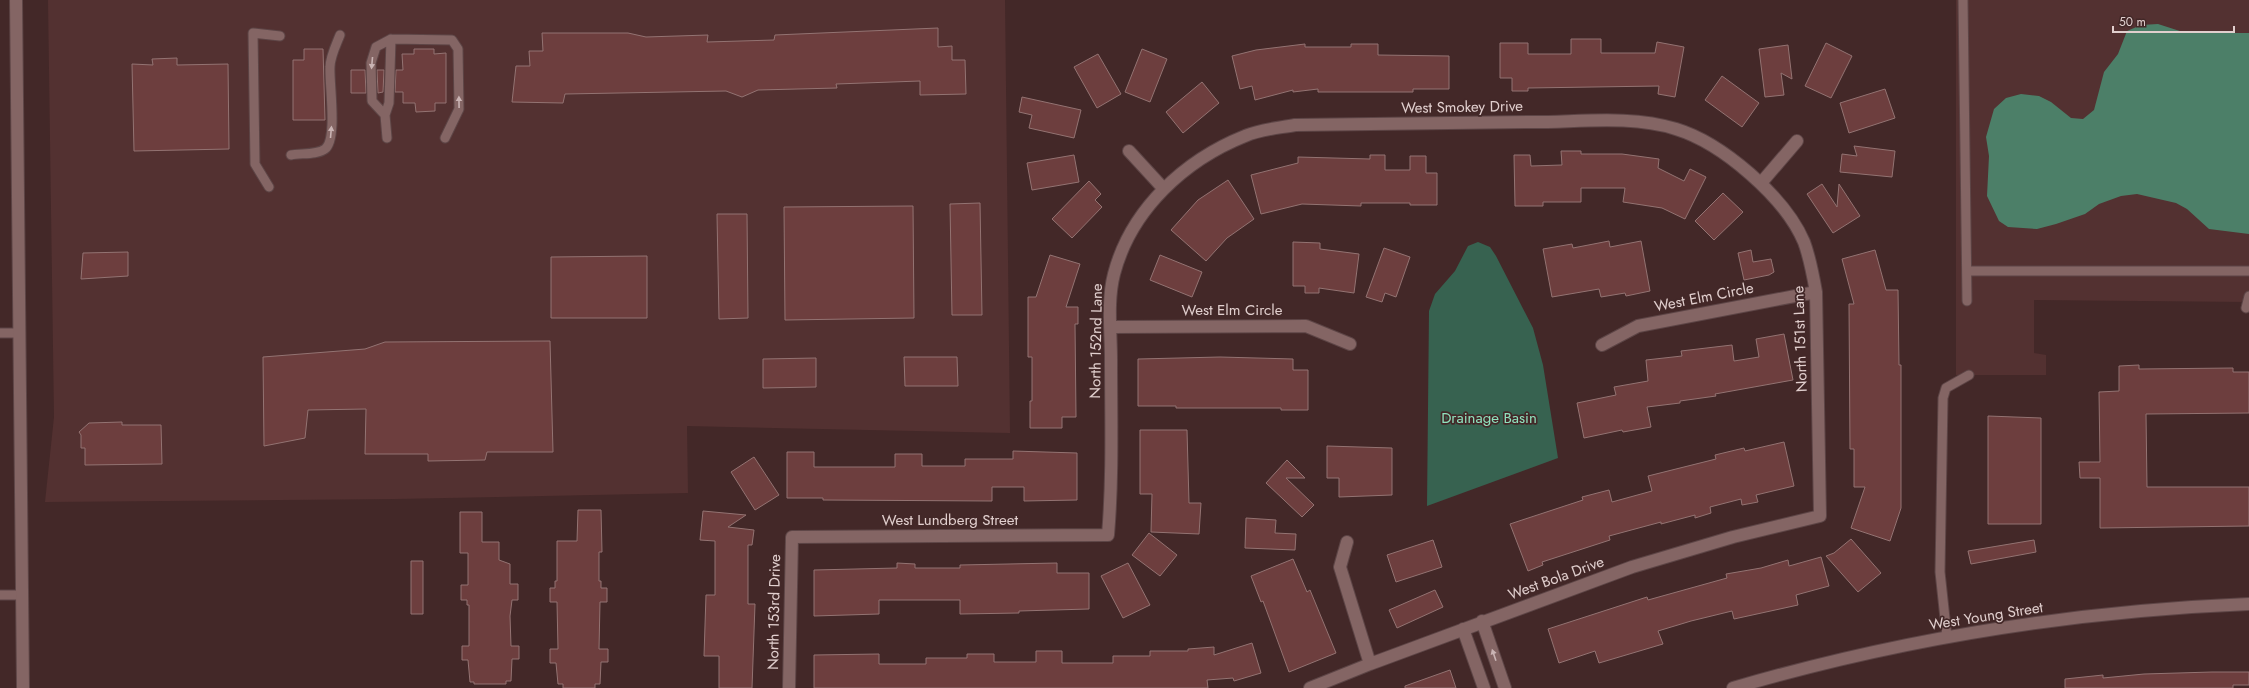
<svg xmlns="http://www.w3.org/2000/svg" width="2249" height="688" font-family="Jost,sans-serif">
	<style>
		.built { fill: #533131 }
		.green { fill: #376250 }
		.water { fill: #4c7f68 }
		.building { fill: #6d3e3e; stroke: #937372 }
		.lines { fill: none; stroke-linecap: round; stroke-linejoin: round }
		.lane-casing { stroke: #5d4546; stroke-width: 11 }
		.street-casing { stroke: #5d4546; stroke-width: 14 }
		.secondary-casing { stroke: #5d4546; stroke-width: 14 }
		.lane { stroke: #846564; stroke-width: 9 }
		.street { stroke: #846564; stroke-width: 12 }
		.secondary { stroke: #846564; stroke-width: 12 }
		.oneway { fill: #cab4b4 }
		.labels { text-anchor: middle; dominant-baseline: central; stroke-width: 3.5; stroke-linejoin: round; paint-order: stroke }
		.street-label { font-size: 15px; fill: #e1cfce; stroke: #432828 }
		.park-label { font-size: 15px; fill: #90e2be; stroke: #432828 }
	</style>
	<rect width="100%" height="100%" fill="#432828"/>
	<path class="built" d="M48,0H1005L1010,433L687,426L688,493L395,499L45,502L54,417Z
		M1956,0H2249V302L2034,300V353L2046,355V375H1956Z"/>
	<path class="green" d="M1478,242L1490,247L1496,256L1533,328L1543,365L1558,458L1427,506L1429,311L1435,294L1455,271L1468,246Z"/>
	<path class="water" d="M2158,24L2186,33H2249V234L2209,229L2187,209L2176,203L2137,194L2121,196L2099,204L2085,214L2056,224L2037,229L2008,227L1999,221L1987,196L1989,156L1986,137L1994,109L2006,98L2021,94L2039,96L2051,102L2071,118L2083,119L2094,110L2104,72L2118,54L2127,31L2141,25Z"/>
	<path class="building" d="M938,28V47L952,46V60H965L966,94L920,95V81L836,84L837,88L758,90L742,97L726,91L565,94L563,103L512,102L516,66H530L529,51H543L542,33H628L646,37L708,35L707,42L774,40L775,35Z
		M1571,39H1601V53H1655L1657,42L1684,47L1675,97L1658,94L1659,86L1528,88V91H1512V78H1500V43H1528V54H1571Z
		M1826,43L1852,56L1831,98L1805,86Z
		M1305,44V47H1351V44H1378V55L1449,56V89H1413V92H1318V89L1293,92V90L1255,100L1252,86L1240,89L1232,56L1256,50Z
		M1788,45L1792,79L1781,73L1784,95L1765,97L1759,49Z
		M304,49H323L325,120H293V60H304Z
		M414,49H434V54L446,53V103H435V111L416,112L415,103H403V92H395L396,70H403L402,54H414Z
		M1142,49L1167,59L1150,102L1125,92Z
		M1098,54L1121,94L1097,108L1074,67Z
		M177,58V65L228,64L229,149L134,151L132,64L153,65L152,59Z
		M351,70H365L366,93H351Z
		M377,70H384L383,92L378,93Z
		M1722,76L1759,103L1742,127L1705,100Z
		M1202,82L1219,103L1183,133L1166,112Z
		M1885,89L1895,118L1849,133L1840,103Z
		M1022,97L1081,110L1074,138L1029,128L1032,115L1019,112Z
		M1854,146L1895,151L1892,177L1840,172L1842,154L1857,156Z
		M1561,151H1581V154H1622L1659,159L1658,168L1684,181L1690,169L1706,177L1685,219L1662,208L1623,202L1625,188H1581V202H1543V206H1515L1514,155H1530L1531,166L1562,165Z
		M1074,155L1079,182L1032,190L1027,163Z
		M1370,155H1385V170H1410V156H1426V173H1437V205H1410V203H1361V206L1302,204L1261,214L1251,175L1298,163V157L1370,159Z
		M1228,180L1254,219L1227,238L1206,261L1171,230L1198,200Z
		M1089,181L1101,194L1095,200L1102,207L1072,238L1052,219Z
		M1822,184L1837,207L1839,184L1860,216L1833,233L1807,194Z
		M1723,193L1743,212L1714,240L1695,221Z
		M980,203L982,315H952L950,204Z
		M913,206L914,318L785,320L784,207Z
		M717,214H747L748,318L719,319Z
		M1609,241L1610,247L1641,241L1650,291L1626,296L1625,293L1601,297L1599,289L1552,297L1543,249L1572,244L1573,248Z
		M1293,242L1320,243V249L1359,254L1354,293L1319,288V293H1305V286H1293Z
		M1384,248L1410,257L1396,297L1385,293L1382,302L1366,297Z
		M1751,250L1753,262L1771,259L1774,272L1769,275L1744,280L1738,253Z
		M1875,250L1886,290H1898L1899,365H1901V508L1890,541L1851,528L1865,487H1854V449H1850L1849,304H1854L1842,259Z
		M128,252V276L81,279L83,253Z
		M1050,255L1080,264L1066,307H1078V324H1075L1076,417H1062V428H1030V401H1032V357H1028V297H1036Z
		M1160,255L1202,272L1192,297L1150,280Z
		M647,256V318H551V257Z
		M1784,334L1793,380L1715,394L1716,396L1680,401V403L1647,407L1651,427L1623,432L1622,430L1584,438L1577,403L1616,395L1614,387L1648,381L1646,360L1682,356L1681,351L1732,345L1734,361L1759,357L1756,339Z
		M550,341L553,452H487L485,460L428,461V454H365L366,409L308,410L305,438L264,446L263,357L365,349L385,342Z
		M904,357H957L958,386H905Z
		M1220,357L1293,359V370H1308V410H1281V408H1176V406H1138V359Z
		M816,358V387L763,388V359Z
		M2139,365V369L2233,368V372H2249V413L2146,414L2147,487H2249V526L2100,528V478H2080L2079,462H2100L2099,392L2119,391V366Z
		M1988,416L2041,418V524H1988Z
		M122,422V425H161L162,464L85,465V448H81V435L79,432L89,423Z
		M1140,430H1187L1189,503H1201L1199,534L1151,532L1152,494H1140Z
		M1784,442L1794,486L1756,495L1758,502L1742,505L1741,499L1710,507L1711,513L1695,518V515L1661,524V522L1609,536L1610,540L1542,562L1543,565L1528,571L1510,524L1583,500L1582,497L1609,490L1612,502L1652,491L1648,476L1716,459L1715,455L1744,448L1745,451Z
		M1327,446L1392,448V495L1339,497V478H1327Z
		M1013,451L1077,453V500L1024,501V487H992V501L823,500V498H787V452H814V467H895V454H922V466H965V459H1013Z
		M754,457L779,495L755,510L731,472Z
		M1287,460L1305,478H1286L1314,505L1302,517L1266,483Z
		M578,510H601L602,552H599V581H601V588H607V602H600L599,649H608V662H601L600,684H595V688H563V684H558L556,663H550V649H558L557,602H550V588H555V581H557V541H577Z
		M703,511L746,515L728,527L754,530L752,545H748V604H755L752,688H719V656H704L706,595H715V541L700,540Z
		M460,512H482V542H499V560L510,564V584H518V600H512L510,616L511,646H519V659H512L511,681H506V684H474V682H470L468,660H462V646H469V605H467V600H461V585H468V553H460Z
		M1246,518L1276,520L1275,533L1296,534L1295,550L1245,548Z
		M1149,533L1177,555L1160,576L1132,555Z
		M1851,539L1881,573L1858,592L1826,556L1834,553Z
		M1433,540L1442,567L1396,582L1387,555Z
		M2034,540L2036,552L1971,564L1968,551Z
		M1821,557L1829,586L1796,595L1798,605L1734,619L1732,611L1691,621L1658,631L1663,644L1599,663L1595,651L1559,663L1548,629L1647,597L1648,600L1727,578L1726,574L1761,568L1788,560L1789,566Z
		M1293,559L1307,592L1310,590L1336,653L1289,672L1263,601L1261,602L1251,576Z
		M411,561H423V614H411Z
		M897,563L915,564V568H960V565L1057,563V573H1089V609L1019,611V613L960,614V600H879V614L814,616V570L897,568Z
		M1128,563L1150,605L1123,618L1101,576Z
		M1435,590L1443,607L1397,628L1389,610Z
		M1252,643L1261,673L1234,681L1233,678L1207,680L1208,688H814V655L879,654V664H926V658H967V654H994V662H1036V651H1062V663H1113V656H1150V651H1188V649L1214,647V655Z
		M1450,670L1456,688H1405V686Z
		M2212,672H2249V685H2233V688H2065V679L2103,675V678L2144,674Z"/>
	<g class="lines">
		<g class="lane-casing">
			<path id="lane" d="M1963,0L1967,301
				M385,115L389,103L391,39
				M387,138L385,115L372,101L371,63L376,47L391,39L452,40L458,49L459,109L445,138
				M291,155C300,153 317,155 325,149C338,139 329,84 330,67C330,57 336,45 340,35
				M269,187L255,164L253,33L280,36
				M1968,271H2249
				M2246,308L2249,296
				M0,333H20
				M0,595H22
				M1947,637L1940,572L1943,398L1946,388L1969,375"/>
		</g>
		<g class="street-casing">
			<path id="street" d="M1129,151L1163,188
				M1761,183L1797,141
				M1111,327L1306,326L1350,344
				M1602,345L1638,326L1816,292
				M1347,542L1340,567L1370,664
				M1482,621L1505,688
				M1463,629L1484,688
				M789,688L792,537L1108,535C1113,476 1111,417 1111,359C1111,332 1107,301 1114,274C1131,209 1185,160 1245,136C1261,129 1279,128 1295,125C1375,124 1454,123 1533,122C1580,122 1631,115 1676,129C1722,143 1785,197 1804,242C1810,258 1813,275 1816,292L1820,516L1733,537L1632,567L1370,664L1310,688"/>
		</g>
		<g class="secondary-casing">
			<path id="secondary" d="M16,0L23,688
				M1733,688C1900,639 2075,611 2249,604"/>
		</g>
		<use href="#lane" class="lane"/>
		<use href="#street" class="street"/>
		<use href="#secondary" class="secondary"/>
	</g>
	<defs><path id="oneway-solid" d="M-6-.8H1V-3.2L6.5 0L1 3.2V.8H-6Z"/></defs>
	<g class="oneway">
		<use href="#oneway-solid" transform="translate(372 63) rotate(95)"/>
		<use href="#oneway-solid" transform="translate(459 102) rotate(-91)"/>
		<use href="#oneway-solid" transform="translate(331 132) rotate(-85)"/>
		<use href="#oneway-solid" transform="translate(1494 655) rotate(-109)"/>
	</g>
	<g class="labels">
		<g class="street-label">
			<text transform="translate(1462 107) rotate(-1)">West Smokey Drive</text>
			<text transform="translate(1704 297) rotate(-11)">West Elm Circle</text>
			<text x="1232" y="310">West Elm Circle</text>
			<text transform="translate(1800 339) rotate(-92)">North 151st Lane</text>
			<text transform="translate(1096 341) rotate(-89)">North 152nd Lane</text>
			<text x="950" y="520">West Lundberg Street</text>
			<text transform="translate(1556 578) rotate(-20)">West Bola Drive</text>
			<text transform="translate(774 612) rotate(-89)">North 153rd Drive</text>
			<text transform="translate(1986 616) rotate(-9)">West Young Street</text>
		</g>
		<g class="park-label">
			<text x="1489" y="418">Drainage Basin</text>
		</g>
	</g>
	<path d="M2113 26v6h121v-6" fill="none" stroke="#e1cfce" stroke-width="2"/>
	<text x="2119" y="26" font-size="12" fill="#e1cfce" stroke="#432828" stroke-width="3" paint-order="stroke">50 m</text>
</svg>
